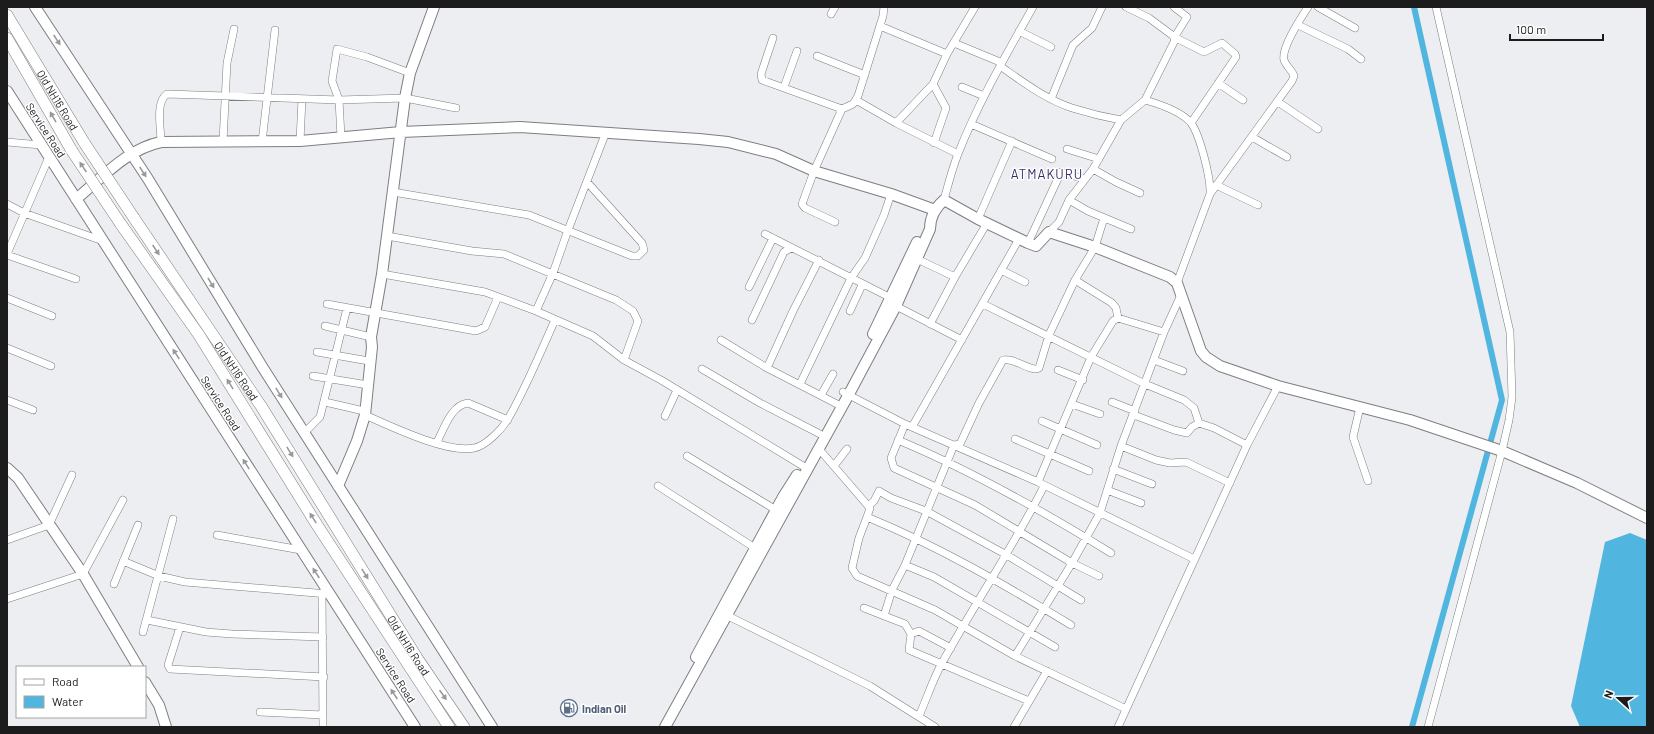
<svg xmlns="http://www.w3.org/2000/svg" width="1654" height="734" font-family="Barlow,sans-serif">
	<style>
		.water { fill: #51b6df }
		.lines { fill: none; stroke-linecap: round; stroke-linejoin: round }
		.canal { stroke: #51b6df; stroke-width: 6 }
		.street-casing { stroke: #7d7e80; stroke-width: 8 }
		.secondary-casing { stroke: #7d7e80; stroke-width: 12 }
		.primary-casing { stroke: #7d7e80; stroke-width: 12 }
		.street { stroke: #fff; stroke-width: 7 }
		.secondary { stroke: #fff; stroke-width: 10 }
		.primary { stroke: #fff; stroke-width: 11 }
		.primary-bridge-casing { stroke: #7d7e80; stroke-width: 12; stroke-linecap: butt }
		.primary-bridge { stroke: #fff; stroke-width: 11 }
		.oneway { fill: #999 }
		.labels { text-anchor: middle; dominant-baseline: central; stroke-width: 3; stroke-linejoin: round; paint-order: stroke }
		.street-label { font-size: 11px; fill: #1c1c1d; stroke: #fff }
		.service-label { font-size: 11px; font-weight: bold; fill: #4e5e75; stroke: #fff; text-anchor: start }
		.quarter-label { font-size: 13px; letter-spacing: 1px; fill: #382c67; stroke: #fff }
	</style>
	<rect width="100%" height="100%" fill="#edeef1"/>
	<path class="water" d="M1630,533L1647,540V727H1580L1571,706L1605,542Z"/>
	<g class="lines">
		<path class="canal" d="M1412,727L1502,400L1414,7"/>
		<g class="street-casing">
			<path id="street" d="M1318,7L1355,28
				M831,14L835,7
				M1298,25L1348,49L1361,59
				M880,26L947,54
				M1019,31L1051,47
				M773,38L761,74L762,80L842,109
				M1174,38L1187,17L1174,7
				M1176,38L1204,52L1222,43L1235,54L1236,57L1191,123
				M954,43L1000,62V66C1023,82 1045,99 1072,108C1088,113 1104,117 1121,120
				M817,56L865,75
				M1218,83L1243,100
				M933,84L946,108L934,143
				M784,87L797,51
				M962,87L984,96
				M1051,99L1073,45L1092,28L1102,7
				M856,100L896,123L958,154
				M1145,100C1159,104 1181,111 1191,123C1200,135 1211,179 1210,194L1177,283
				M1278,102L1318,129
				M896,123L933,84L947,54L975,7
				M971,124L1052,159
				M341,137L339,100L332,81L337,49L367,57L410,73
				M1252,137L1287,157
				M223,141L227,63L234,29
				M300,141L302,99
				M7,142L41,145
				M161,142C161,129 155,102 167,94L339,100L405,98L456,108
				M262,142L275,30
				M1067,149L1099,159
				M1093,169L1116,182L1140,193
				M1216,185L1258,205
				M393,192L529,215L632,256H638L644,250L642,243L587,182
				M1210,194L1292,81L1294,76C1292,70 1286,66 1284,60C1281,48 1301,18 1308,7
				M944,200C948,185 952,169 958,154C978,103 1006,55 1033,7
				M1069,200L1088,211L1131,229
				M7,204L24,213L103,241
				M978,219L1012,141
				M835,222L805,208L802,204L814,171L842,109L853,104L858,96L883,16L884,7
				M1049,232L1059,222L1069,200L1093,169L1121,120L1145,100L1176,38L1149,18L1126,7
				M765,234L891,298
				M387,236L472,251L504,254L616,300L633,311L638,321L624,360
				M1028,243L1061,172L1084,179
				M7,254L49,157
				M7,255L76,279
				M917,259L955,277
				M1001,270L1025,282
				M382,274L485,292L536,311L593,336L624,360L661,380L803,466
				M1075,280L1112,303L1116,308L1118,318
				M749,287L773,238
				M7,298L52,316
				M327,304L476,331L485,327L498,297
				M983,304L1145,384L1184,400L1194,408L1199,423
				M896,306L962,340
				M536,311L553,273L568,230L606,132
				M850,311L862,285
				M752,320L784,252L791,248
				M930,324L955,277L987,223
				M325,326L371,337
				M721,340L767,368L837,404
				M7,348L51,366
				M317,352L369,361
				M1154,360L1183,371
				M767,368L793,311L819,260
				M702,369L760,403L820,434
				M1058,370L1083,380
				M313,376L368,385
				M800,384L851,278L865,258L884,215L891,194
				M843,392L905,424L1038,482L1194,559
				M821,395L833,374
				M7,400L33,410
				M325,402L364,411
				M1112,402L1135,411
				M1072,404L1100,414
				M1360,407L1353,437L1368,481
				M365,415C390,426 448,454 474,448C486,446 502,429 508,419C526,388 540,353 555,320
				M1134,415L1174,430L1187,433L1192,427L1199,423L1214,428L1247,445
				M665,416L677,390
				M1042,421L1097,445
				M905,424L891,458L894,468L975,505L1072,563L1099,576
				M912,427L1019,239
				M304,433L320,417L347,308
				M1015,439L1089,471
				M898,440C972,471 1043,511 1111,553
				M437,442C444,429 451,405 468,403L508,420
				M1121,446L1156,460L1170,463L1186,462L1230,483
				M819,449L870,508L867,517C938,546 1005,585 1071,625
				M687,456L776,510
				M834,466L847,449
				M1113,469L1152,484
				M1038,482L1091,357L1113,321L1118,318L1164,332
				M658,486L755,548
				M1107,490L1141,503
				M868,506L874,501L879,491L891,498L926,511L1005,554L1081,600
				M867,517L859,538L852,568L857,576L935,610L1015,656L1126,709
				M217,535L301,550
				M7,540L49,525L72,475
				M123,561L159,576L185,582L328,594
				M905,565L934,577L1055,647
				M114,584L138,525
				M322,593L323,727
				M7,599L83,574L123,500
				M864,608L905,624L911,634L919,631L951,648
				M724,614L870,686L935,727
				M884,616L892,590L905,565L954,445L960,444L979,403L1003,360C1014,357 1032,373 1039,368L1049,335L1075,280L1095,247L1104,218
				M147,620L206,632L232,634L323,637
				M180,627L168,665L170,669L324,677
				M143,632L173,519
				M911,634L909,650L1029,701
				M1015,656L1072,563L1100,513L1121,446L1164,332L1181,295
				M260,712L323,715
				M919,716C927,698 933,679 942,663C975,603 1014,546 1044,486
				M1014,727L1047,671
				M1118,727L1247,445L1278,386
				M1428,727L1502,451L1509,420L1512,397L1510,332L1436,7"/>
		</g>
		<g class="secondary-casing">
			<path id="secondary" d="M35,7L148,179L263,368L492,727
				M7,91L415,727
				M76,199C102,178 127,149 161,142L300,141L401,132L520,127L699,139L728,142L776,154L814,171L891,194L935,210
				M873,334L917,242
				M7,468L18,478L83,574L138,667
				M338,486L357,441L365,415L372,347L371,337L382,274L405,98L410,73L434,7
				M696,657L783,497L797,475
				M145,682L159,705L166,727
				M665,727L849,394L896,306L930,229C930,217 935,208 944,200L978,219L1028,243L1036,246L1049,232L1095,247L1170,277L1177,283L1201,351L1206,357L1220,366L1278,386L1410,420L1502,451L1577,483L1647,518"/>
		</g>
		<g class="primary-casing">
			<g id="primary">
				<path id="s1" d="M7,15L85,144"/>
				<path d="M7,38L72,151"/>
				<path id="s2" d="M134,218L261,406L417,658L464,727"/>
				<path d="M120,223L199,335L317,525L449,727"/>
			</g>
		</g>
		<use href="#street" class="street"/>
		<use href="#secondary" class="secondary"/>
		<use href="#primary" class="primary"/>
		<g class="primary-bridge-casing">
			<path id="primary-bridge" d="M85,144L134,218
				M72,151L120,223"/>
		</g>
		<use href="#primary-bridge" class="primary-bridge"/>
	</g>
	<defs><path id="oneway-solid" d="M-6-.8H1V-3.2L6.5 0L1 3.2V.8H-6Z"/></defs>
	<g class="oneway">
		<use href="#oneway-solid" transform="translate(57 40) rotate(57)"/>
		<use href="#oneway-solid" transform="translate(53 117) rotate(-120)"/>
		<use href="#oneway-solid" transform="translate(83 167) rotate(-124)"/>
		<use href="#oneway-solid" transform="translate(143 172) rotate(57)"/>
		<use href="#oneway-solid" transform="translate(156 250) rotate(56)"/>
		<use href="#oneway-solid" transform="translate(211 283) rotate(59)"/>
		<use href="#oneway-solid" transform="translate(176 354) rotate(-123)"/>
		<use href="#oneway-solid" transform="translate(230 384) rotate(-122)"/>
		<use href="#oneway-solid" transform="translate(279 393) rotate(58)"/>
		<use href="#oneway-solid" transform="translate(290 452) rotate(58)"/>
		<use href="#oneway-solid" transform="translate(246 464) rotate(-122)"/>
		<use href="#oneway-solid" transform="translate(313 518) rotate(-122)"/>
		<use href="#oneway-solid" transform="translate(316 573) rotate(-123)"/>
		<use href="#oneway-solid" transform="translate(365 574) rotate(58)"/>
		<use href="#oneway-solid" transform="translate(394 694) rotate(-123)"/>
		<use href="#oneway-solid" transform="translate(443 695) rotate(55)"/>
	</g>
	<defs>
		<g id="fuel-ring" transform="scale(0.9)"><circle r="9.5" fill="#fff" stroke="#5c6f8a" stroke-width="1.5"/><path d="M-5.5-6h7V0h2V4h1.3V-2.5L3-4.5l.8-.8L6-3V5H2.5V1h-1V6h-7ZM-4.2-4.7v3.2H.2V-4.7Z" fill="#5c6f8a"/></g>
	</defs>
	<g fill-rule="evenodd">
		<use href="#fuel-ring" x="569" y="708"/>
	</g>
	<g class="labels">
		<g class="street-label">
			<text stroke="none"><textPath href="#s1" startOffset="99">Old NH16 Road</textPath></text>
			<text transform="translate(46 130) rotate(57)">Service Road</text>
			<text stroke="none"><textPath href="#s2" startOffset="184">Old NH16 Road</textPath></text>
			<text transform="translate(221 403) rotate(57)">Service Road</text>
			<text stroke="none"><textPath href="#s2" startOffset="508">Old NH16 Road</textPath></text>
			<text transform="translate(396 675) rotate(57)">Service Road</text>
		</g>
		<g class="service-label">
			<text x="582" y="708">Indian Oil</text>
		</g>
		<g class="quarter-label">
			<text x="1047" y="174">ATMAKURU</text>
		</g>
	</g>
	<rect width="1654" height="734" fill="none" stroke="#1c1c1d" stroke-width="16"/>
	<rect x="16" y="666" width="130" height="52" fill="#ffffff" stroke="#a4a4a5"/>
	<rect x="24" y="679" width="20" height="6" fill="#ffffff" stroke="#a4a4a5"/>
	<text x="52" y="686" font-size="12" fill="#1c1c1d">Road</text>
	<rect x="24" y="696" width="20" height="12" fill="#51b6df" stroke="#a4a4a5"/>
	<text x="52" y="706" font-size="12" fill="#1c1c1d">Water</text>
	<g transform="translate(1618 698) rotate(291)" stroke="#ffffff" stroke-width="3" paint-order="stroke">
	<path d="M0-3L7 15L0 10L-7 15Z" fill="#1c1c1d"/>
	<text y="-6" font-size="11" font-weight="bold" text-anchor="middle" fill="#1c1c1d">N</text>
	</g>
	<path d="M1510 34v6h93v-6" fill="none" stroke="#1c1c1d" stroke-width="2"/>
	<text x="1516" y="34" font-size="12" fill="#1c1c1d" stroke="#ffffff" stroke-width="3" paint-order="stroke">100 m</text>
</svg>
